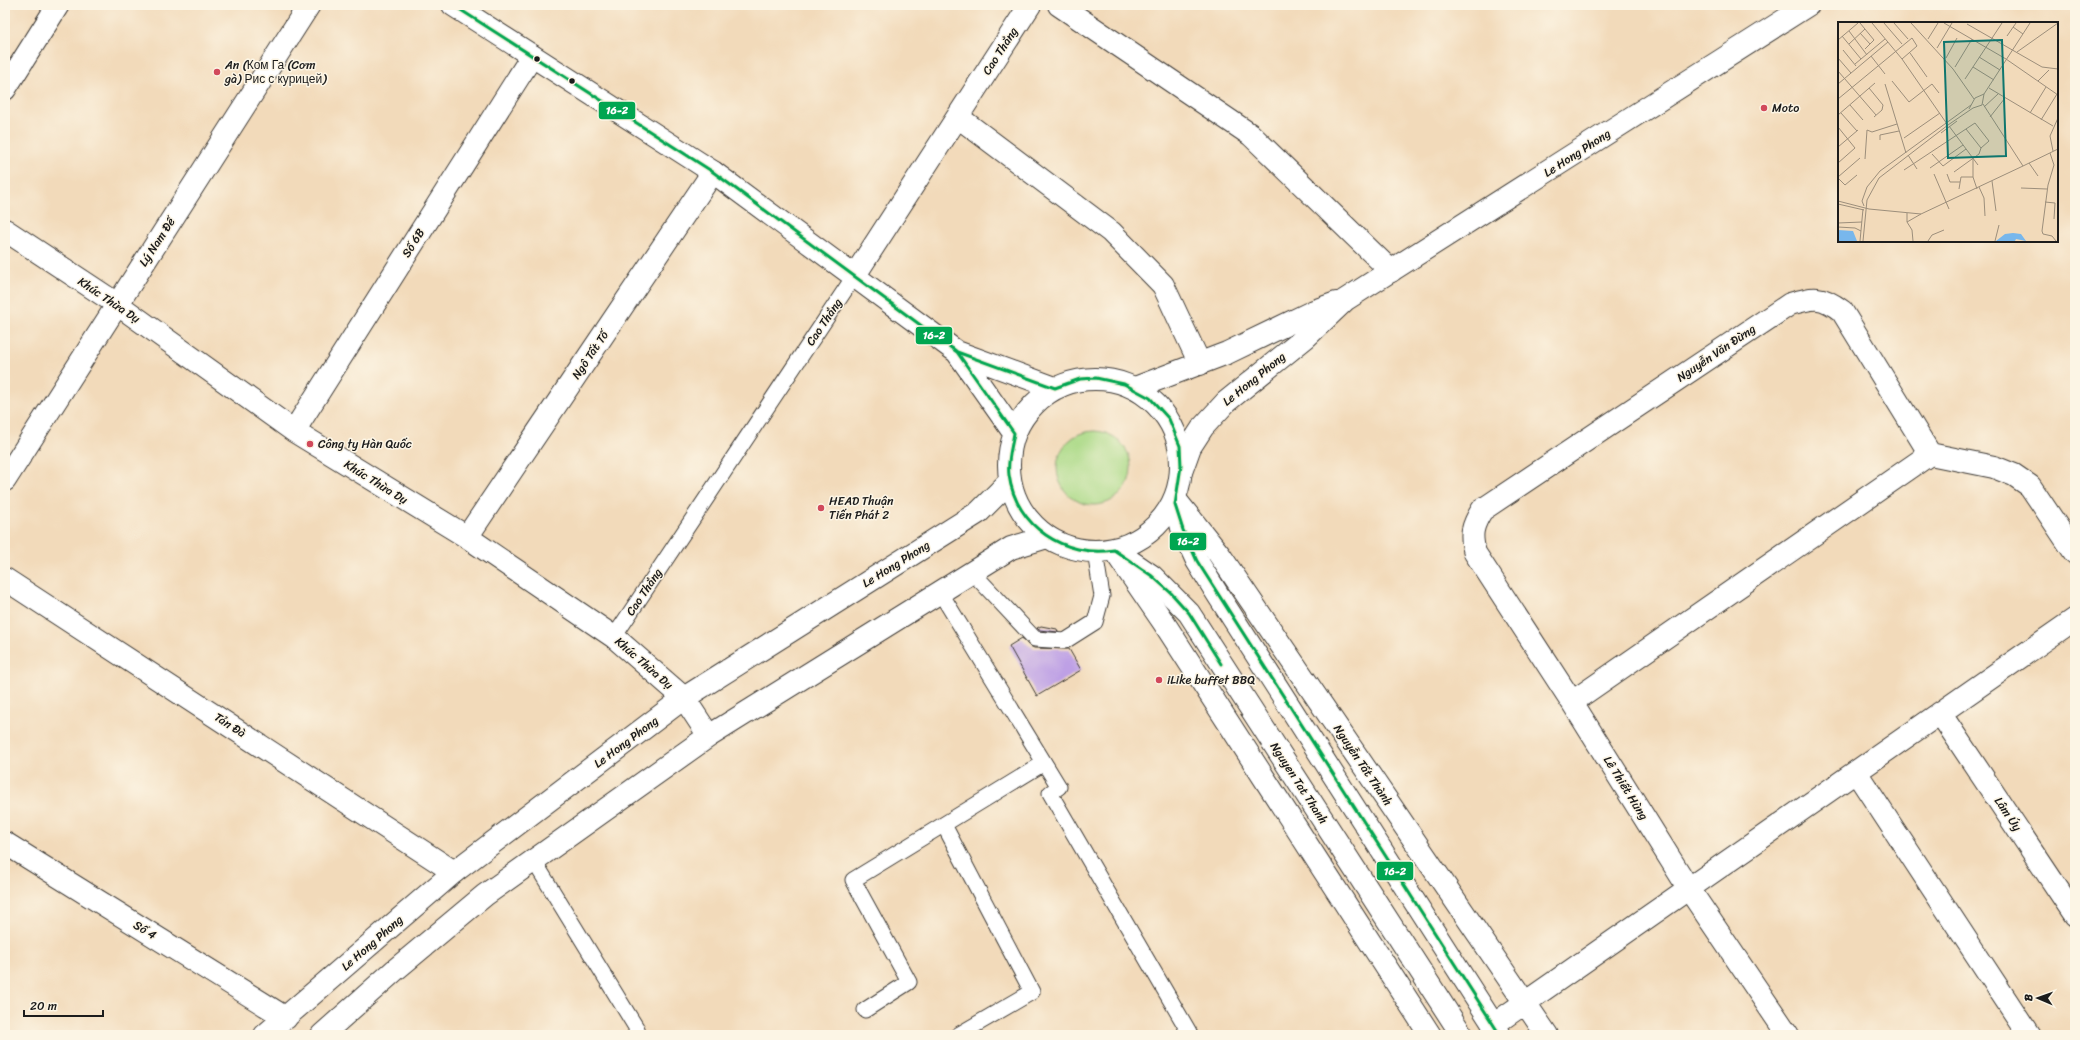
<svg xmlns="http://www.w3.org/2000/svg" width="2080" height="1040" font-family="Sriracha,sans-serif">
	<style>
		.green { fill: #acda88; stroke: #647b52 }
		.building { fill: #bea0e5 }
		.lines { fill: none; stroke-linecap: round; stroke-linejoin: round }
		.lane-casing { stroke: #3c3834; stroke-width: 17 }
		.street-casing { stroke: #3c3834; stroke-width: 24 }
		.secondary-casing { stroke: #3c3834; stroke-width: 24 }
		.primary-casing { stroke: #3c3834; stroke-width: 24 }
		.lane { stroke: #fff; stroke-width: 15 }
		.street { stroke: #fff; stroke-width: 22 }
		.secondary { stroke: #fff; stroke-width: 22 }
		.primary { stroke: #fff; stroke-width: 22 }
		.bus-1-casing { stroke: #fcf5e5; stroke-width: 6 }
		.bus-1 { stroke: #00a651; stroke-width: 3 }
		.bus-dot { fill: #1c1c1c; stroke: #fcf5e5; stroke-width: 1.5 }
		.poi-dot { fill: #d1495b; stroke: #fcf5e5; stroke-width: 1.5 }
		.labels { text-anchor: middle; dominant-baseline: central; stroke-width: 3; stroke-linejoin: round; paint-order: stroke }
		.street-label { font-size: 12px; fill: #1c1c1c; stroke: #fcf5e5 }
		.poi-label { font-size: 12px; fill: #1c1c1c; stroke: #fcf5e5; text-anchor: start }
		.inset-road { fill: none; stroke: #9c8e7b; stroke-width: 1 }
		.view { fill: #0f766e; fill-opacity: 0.15; stroke: #0f766e; stroke-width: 2 }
		.inset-edge { fill: none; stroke: #1c1c1c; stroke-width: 2 }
		.line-badge { stroke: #fcf5e5; stroke-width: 1.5 }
		.badge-label { font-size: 11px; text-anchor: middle; font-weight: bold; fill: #fff }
	</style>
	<rect width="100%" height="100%" fill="#fcf5e5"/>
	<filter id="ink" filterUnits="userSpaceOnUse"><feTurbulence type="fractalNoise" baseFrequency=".025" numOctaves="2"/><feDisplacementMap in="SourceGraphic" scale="8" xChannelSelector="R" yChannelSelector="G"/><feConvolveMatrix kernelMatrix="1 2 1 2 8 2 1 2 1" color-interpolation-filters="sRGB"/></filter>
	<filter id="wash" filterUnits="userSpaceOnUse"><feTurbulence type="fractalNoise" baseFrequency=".012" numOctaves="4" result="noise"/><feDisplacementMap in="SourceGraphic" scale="16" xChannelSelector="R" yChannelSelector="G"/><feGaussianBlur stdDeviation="0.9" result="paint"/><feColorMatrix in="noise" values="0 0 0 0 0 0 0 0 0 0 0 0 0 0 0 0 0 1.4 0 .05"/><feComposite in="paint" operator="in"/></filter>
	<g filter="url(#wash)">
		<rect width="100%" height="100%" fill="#f2daba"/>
		<path class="green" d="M1057 468a37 37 0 1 1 74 0a37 37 0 1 1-74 0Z"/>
		<g id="blocks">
			<path class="building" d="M1041,626L1057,629L1058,632L1039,630L1037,628Z
				M1022,638L1028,645L1034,648L1069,649L1081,670L1037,696L1009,646Z"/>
		</g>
	</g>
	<g filter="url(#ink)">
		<use href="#blocks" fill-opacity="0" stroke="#3c3834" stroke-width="1"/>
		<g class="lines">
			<g class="lane-casing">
				<path id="lane" d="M972,572L1035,639L1065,641L1095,622L1102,596L1095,552
					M940,592L1059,787L1050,793L1189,1032
					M614,637L855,275
					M944,825L1032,992L958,1035
					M534,861L637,1029L635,1035
					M865,1010L909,982L853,880L1044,763"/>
			</g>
			<g class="street-casing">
				<path id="street" d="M1059,5L1251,135L1391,271
					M5,89L58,5
					M958,117L1111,232L1163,285L1200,364
					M5,230L117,304L294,431L467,537L614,637L684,698
					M855,275L1030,5
					M294,431L532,56
					M5,480L309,5
					M1175,499L1219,554L1547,1035
					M467,537L713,172
					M1114,550L1164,623L1430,1035
					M5,579L454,872
					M1572,702L1930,454L1994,467L2014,475L2030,486L2075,553
					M1940,713L2075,915
					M1856,772L2029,1035
					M5,843L286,1018
					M1493,1025L2075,619
					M1788,1035L1689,889L1572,702L1475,553C1470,534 1472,526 1482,510L1790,304C1814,297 1821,295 1842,311L1930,454"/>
			</g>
			<g class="secondary-casing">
				<path id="secondary" d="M1135,388L1227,353L1314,311L1336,303
					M1181,472L1190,447L1203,427L1226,402L1305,338L1345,300L1808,5
					M684,698L709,736
					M265,1035L454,872L684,698L979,512L1010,481
					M322,1035L395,970L485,895L709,736L1011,548L1047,537"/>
			</g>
			<g class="primary-casing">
				<path id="primary" d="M453,5L713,172L957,352L1055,388
					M957,352L1014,433
					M1009 465a86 86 0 1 1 172 0a86 86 0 1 1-172 0Z
					M1175,499L1182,528L1197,561L1218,595L1500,1035
					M1114,550L1152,576L1189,613L1462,1035"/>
			</g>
			<use href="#lane" class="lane"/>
			<use href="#street" class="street"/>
			<use href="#secondary" class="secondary"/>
			<use href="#primary" class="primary"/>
			<g class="bus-1-casing">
				<path id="bus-1" d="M453,5L713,172L957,352L1055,388L1080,379L1096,378L1124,384L1150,398L1169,419L1180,446L1181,466L1175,505L1183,530L1197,561L1500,1035
					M952,348L957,352L1014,433C1012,447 1007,460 1009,475C1016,527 1065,558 1114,550L1152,576L1171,593L1189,613L1221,664"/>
			</g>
			<use href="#bus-1" class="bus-1"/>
		</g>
	</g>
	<g class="bus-dot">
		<circle cx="537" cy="59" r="3.5"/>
		<circle cx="572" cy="81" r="3.5"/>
	</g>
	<g class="poi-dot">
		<circle cx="217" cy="72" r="4"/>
		<circle cx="1764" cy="108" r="4"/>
		<circle cx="310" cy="444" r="4"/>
		<circle cx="821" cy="508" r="4"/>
		<circle cx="1159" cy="680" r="4"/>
	</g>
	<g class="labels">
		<g class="street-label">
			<text transform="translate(1000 51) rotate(-57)">Cao Thắng</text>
			<text transform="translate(1577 153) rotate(-33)">Le Hong Phong</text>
			<text transform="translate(157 242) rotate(-57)">Lý Nam Đế</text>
			<text transform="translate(413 243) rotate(-58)">Số 6B</text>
			<text transform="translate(109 300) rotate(34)">Khúc Thừa Dụ</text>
			<text transform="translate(824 322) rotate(-56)">Cao Thắng</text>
			<text transform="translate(1716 353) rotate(-34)">Nguyễn Văn Đừng</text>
			<text transform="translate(590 355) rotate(-56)">Ngô Tất Tố</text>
			<text transform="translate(1254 379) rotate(-39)">Le Hong Phong</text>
			<text transform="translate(376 482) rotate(32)">Khúc Thừa Dụ</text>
			<text transform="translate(896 564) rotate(-32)">Le Hong Phong</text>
			<text transform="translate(644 592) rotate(-56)">Cao Thắng</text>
			<text transform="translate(644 663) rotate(41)">Khúc Thừa Dụ</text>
			<text transform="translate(230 725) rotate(33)">Tản Đà</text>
			<text transform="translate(626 742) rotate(-37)">Le Hong Phong</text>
			<text transform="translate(1363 765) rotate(56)">Nguyễn Tất Thành</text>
			<text transform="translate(1299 783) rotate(57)">Nguyen Tat Thanh</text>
			<text transform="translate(1626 788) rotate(58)">Lê Thiết Hùng</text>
			<text transform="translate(2008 814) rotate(56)">Lâm Úy</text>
			<text transform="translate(145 930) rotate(32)">Số 4</text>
			<text transform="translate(372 943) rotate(-41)">Le Hong Phong</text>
		</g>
		<g class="poi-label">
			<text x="225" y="65">An (Ком Га (Cơm<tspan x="225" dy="14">gà) Рис с курицей)</tspan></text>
			<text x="1772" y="108">Moto</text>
			<text x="318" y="444">Công ty Hàn Quốc</text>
			<text x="829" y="501">HEAD Thuận<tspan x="829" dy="14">Tiến Phát 2</tspan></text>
			<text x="1167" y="680">iLike buffet BBQ</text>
		</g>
	</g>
	<g transform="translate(1838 22)">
		<rect width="220" height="220" fill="#f2daba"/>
		<path d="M0,208L15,209L19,219H0ZM175,211L183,212L188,219L178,217L177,219H158L167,212Z" fill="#78b7ec"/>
		<path class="inset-road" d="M22,1L36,18L27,27M34,1L64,37L109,102M46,1L64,22M56,1L70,17M73,1L115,47L136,77M106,1L168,37L220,73M129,2L204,45L220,47M175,5L185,12M11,9L29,33M22,11L32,22M4,14L23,37M169,14L178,1M90,17L100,1M0,18L20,1M11,22L27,7M99,26L114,1M5,28L18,44M179,30L220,1M72,31L89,55M33,34L47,52M141,35L162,48M0,36L13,51M108,36L119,16M17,42L47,17M117,45L134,17M135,45L156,58M0,49L38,93M127,57L164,1M54,59L71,80L94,62L101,71M200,59L211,48M0,62L50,20M47,62L68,131M31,66L45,83L44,88L36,95M151,66L215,104M0,77L74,16L79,24L64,37M145,82L185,144L220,127M12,83L25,98M146,85L160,72M131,87L137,76L146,72M3,91L19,109M192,91L208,65M0,93L37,61M152,95L167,76M203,98L219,72M111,104L140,143M0,105L17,126L0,141M128,107L143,126M103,111L119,99M66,116L102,91M42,118V113L61,109M0,125L20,108M215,129L212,114L220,96M212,131L216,143L210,163L204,209L205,212L214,214L218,219M94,132L105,144L128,127M70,133L79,147M27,137L29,108L34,110L59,102M135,137V155L139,167M191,141L200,154M92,146L125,123M66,148L137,101L151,119L143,126M116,150L141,132L143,126M96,152L111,187M109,152L112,160H122M0,155L22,136M0,156L7,163L19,153M154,159L158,189M141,165L146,176L147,194M183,166L209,167M121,167L123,155H135M0,179L31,187L83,192L185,144M207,180L217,181L216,197M0,182L26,188M26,184L24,179L29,165L42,149L133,83M69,191V200L83,192M69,200L74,208L75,219M0,201L24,200M0,205L17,206L23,209M22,219L25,187M25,219L29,178L41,156L110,103L135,86L144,83L146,72L192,1M90,219L94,213L106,208M157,219L161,203"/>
		<path class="view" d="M164,18L168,134L110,136L106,20Z"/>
		<rect width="220" height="220" class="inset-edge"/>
	</g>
	<g class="line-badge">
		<rect x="598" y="101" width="38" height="19" rx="4" fill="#00a651"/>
		<rect x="915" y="326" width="38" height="19" rx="4" fill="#00a651"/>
		<rect x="1169" y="532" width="38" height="19" rx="4" fill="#00a651"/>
		<rect x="1376" y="861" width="38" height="20" rx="4" fill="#00a651"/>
	</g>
	<g class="badge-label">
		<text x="617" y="114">16-2</text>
		<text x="934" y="339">16-2</text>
		<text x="1188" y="545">16-2</text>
		<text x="1395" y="875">16-2</text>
	</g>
	<rect width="2080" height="1040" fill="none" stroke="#fcf5e5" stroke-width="20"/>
	<g transform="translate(2038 998) rotate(272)" stroke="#fcf5e5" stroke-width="3" paint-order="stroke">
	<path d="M0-3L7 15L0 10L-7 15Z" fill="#1c1c1c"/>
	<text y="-6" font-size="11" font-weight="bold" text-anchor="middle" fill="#1c1c1c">B</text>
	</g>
	<path d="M24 1010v6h79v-6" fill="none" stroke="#1c1c1c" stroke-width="2"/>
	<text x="30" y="1010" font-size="12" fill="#1c1c1c" stroke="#fcf5e5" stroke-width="3" paint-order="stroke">20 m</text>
</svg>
